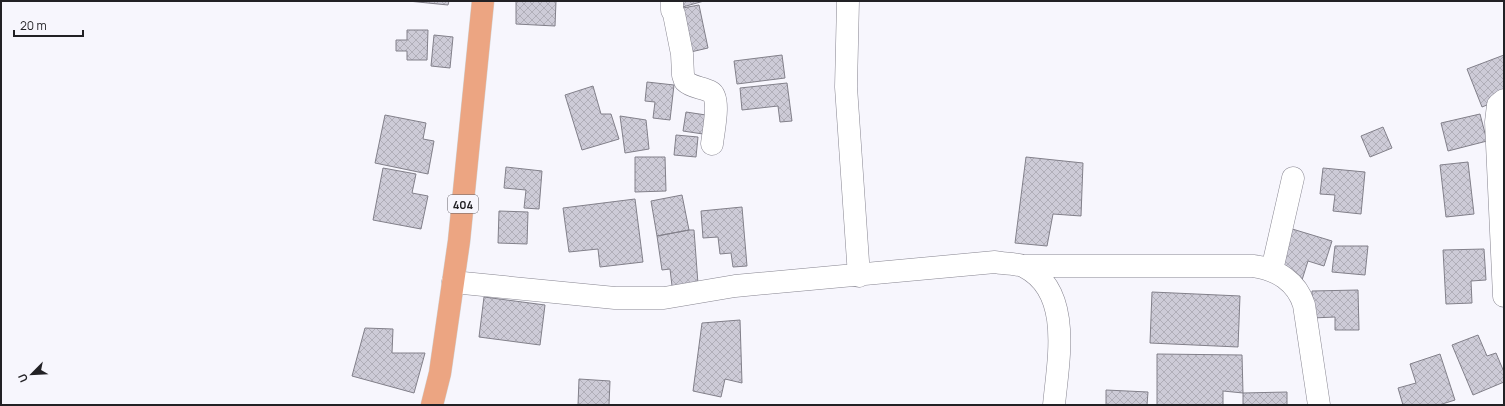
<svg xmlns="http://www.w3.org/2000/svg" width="1505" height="406" font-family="Manrope,sans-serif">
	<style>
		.building { fill: url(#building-cross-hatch); stroke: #82808a }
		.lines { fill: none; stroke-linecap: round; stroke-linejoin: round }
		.minor-casing { stroke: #878590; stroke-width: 23 }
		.major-casing { stroke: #d3d3d3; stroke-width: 23 }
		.minor { stroke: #fff; stroke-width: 22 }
		.major { stroke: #eca582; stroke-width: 22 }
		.labels { text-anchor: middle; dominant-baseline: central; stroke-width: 3.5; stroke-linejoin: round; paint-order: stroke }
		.shield { fill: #f7f6fd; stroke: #626166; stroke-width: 1 }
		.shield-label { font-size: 11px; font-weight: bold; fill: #222125 }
	</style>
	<defs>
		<pattern id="building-cross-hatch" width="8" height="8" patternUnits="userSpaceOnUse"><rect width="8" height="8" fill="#cdcbd7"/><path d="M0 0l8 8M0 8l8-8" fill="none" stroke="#b0aeb8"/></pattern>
	</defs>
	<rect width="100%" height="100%" fill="#f7f6fd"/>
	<path class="building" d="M408,1H449L448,5Z
		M516,1H556L555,26L516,24Z
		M677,1H704L679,8Z
		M699,5L708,48L682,54L672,10Z
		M407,30H428L427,60H407V51H396V40H407Z
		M434,35L453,37L450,68L431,66Z
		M782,55L785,78L737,84L734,61Z
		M1504,55V98L1482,107L1467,69Z
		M647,82L674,85L670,120L653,118L655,102L645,101Z
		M787,83L792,121L780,122L778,106L742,110L740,88Z
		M593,86L601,114H611L619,139L582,150L565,95Z
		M686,112L706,115L703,134L683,131Z
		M1480,114L1487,141L1448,151L1441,123Z
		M385,115L426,123L423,139L434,141L428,174L375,163Z
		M620,116L646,120L649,149L625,153Z
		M1383,127L1392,148L1370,157L1361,136Z
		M676,135L698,137L696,157L674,155Z
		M635,157H665L666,191L635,192Z
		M1026,157L1083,163L1081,216L1053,214L1047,246L1015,243Z
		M1468,162L1474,214L1446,217L1440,165Z
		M506,167L542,171L539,209L524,208L526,190L504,188Z
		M383,168L416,174L412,193L428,196L421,229L373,220Z
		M1323,168L1365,172L1361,214L1333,211L1335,195L1320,194Z
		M682,195L689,230L657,236L651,201Z
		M635,199L643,262L600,267L598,249L569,252L563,208Z
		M742,207L747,266L733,267L731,253L720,254L718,237L703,238L701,211Z
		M499,211L528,212L527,244L498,243Z
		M1289,228L1332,241L1324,266L1308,261L1302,280L1276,272Z
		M689,230H694L698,284L672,286L670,269L662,270L657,236Z
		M1335,246H1368L1365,275L1332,272Z
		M1484,249L1486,280L1471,281L1472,303L1446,304L1443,250Z
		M1358,290L1359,330H1335V317L1312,318V291Z
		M1152,292L1240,296L1238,347L1150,343Z
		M484,297L545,305L540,345L479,337Z
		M740,320L742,383L725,379L721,397L693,391L702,323Z
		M365,328L393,329L392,353H425L414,393L352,376Z
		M1478,335L1487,356L1496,353L1504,372V382L1473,395L1452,345Z
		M1157,354L1242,355L1243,393L1223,391V405H1157Z
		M1440,354L1455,400L1439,405H1403L1398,388L1416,383L1410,364Z
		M579,379L610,381L609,405H578Z
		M1106,390L1148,392L1147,405H1106Z
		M1287,392V405H1243V393Z"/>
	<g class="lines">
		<g class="minor-casing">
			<path id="minor" d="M672,1V10L674,14L682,54L683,75L685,81C692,88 703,87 711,92C721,98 713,133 712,144
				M848,1L846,87L859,276
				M1504,100L1498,105L1496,122L1504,296
				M1024,266H1253C1277,269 1297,282 1304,305L1319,405
				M1272,270L1293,178
				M453,282L615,298H664L735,286L995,262C1004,264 1018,263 1025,267C1073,292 1058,361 1054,405"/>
		</g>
		<g class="major-casing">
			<path id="major" d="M432,405L440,373L459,241L483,1"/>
		</g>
		<use href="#minor" class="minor"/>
		<use href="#major" class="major"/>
	</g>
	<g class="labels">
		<rect class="shield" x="448" y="195" width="30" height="18" rx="3"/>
		<g class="shield-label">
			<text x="463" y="204">404</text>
		</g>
	</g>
	<rect width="1505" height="406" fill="none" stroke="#222125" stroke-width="4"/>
	<g transform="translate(32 374) rotate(246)" stroke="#f7f6fd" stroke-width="3" paint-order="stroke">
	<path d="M0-3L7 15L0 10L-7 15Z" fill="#222125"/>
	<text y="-6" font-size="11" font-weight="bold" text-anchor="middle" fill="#222125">U</text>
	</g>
	<path d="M14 30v6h69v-6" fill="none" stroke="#222125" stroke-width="2"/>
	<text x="20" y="30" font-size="12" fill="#222125" stroke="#f7f6fd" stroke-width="3" paint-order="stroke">20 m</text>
</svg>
